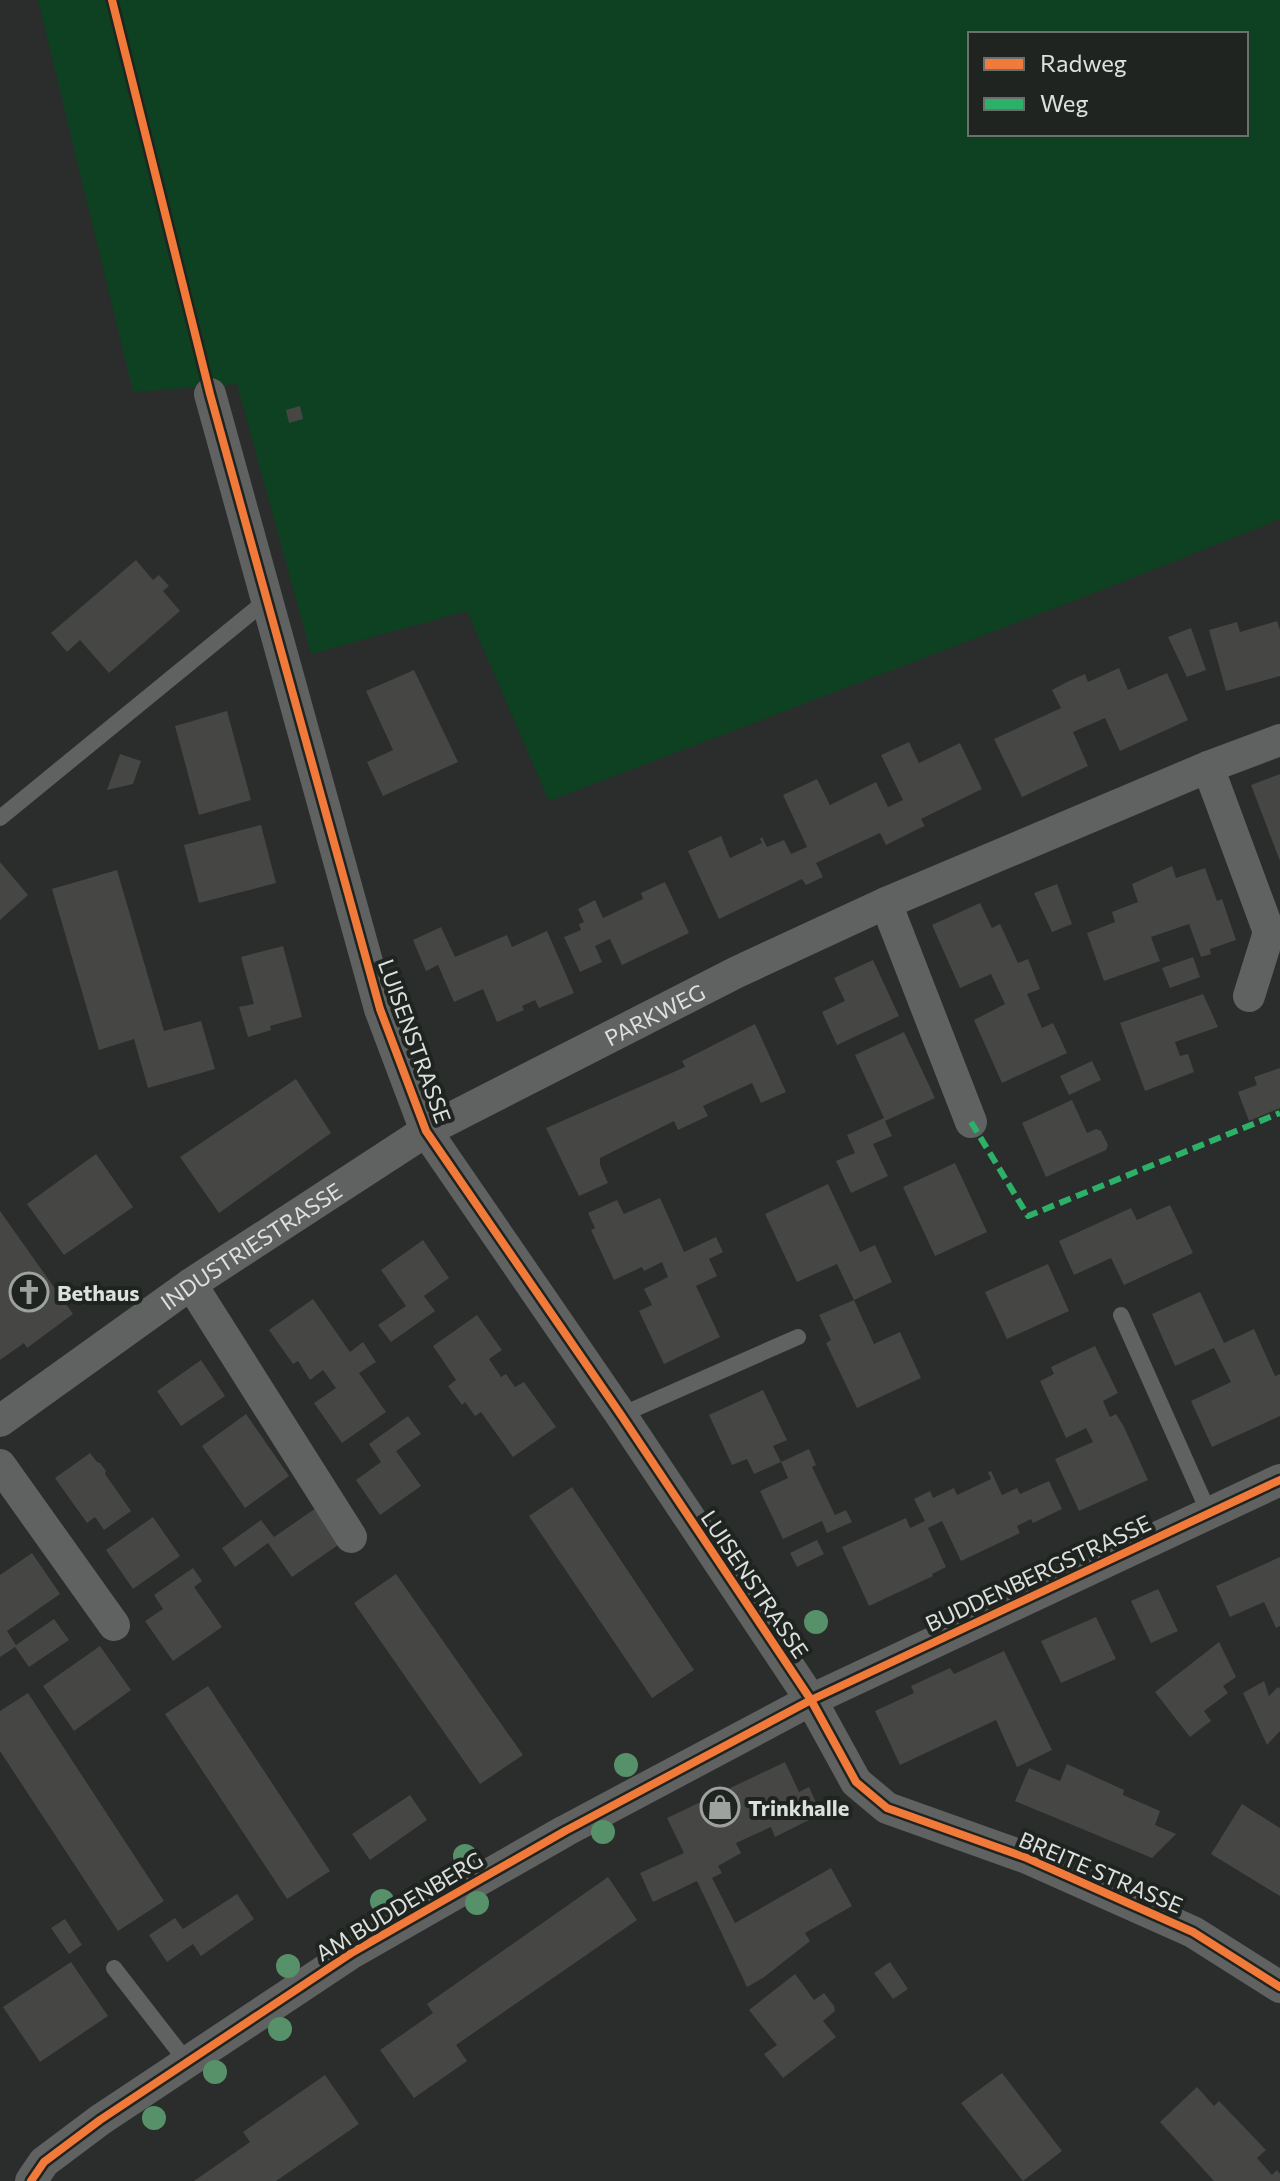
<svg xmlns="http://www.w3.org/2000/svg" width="1280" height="2181" font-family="Commissioner,sans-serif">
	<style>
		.green { fill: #0d4122; fill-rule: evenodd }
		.building { fill: #464645 }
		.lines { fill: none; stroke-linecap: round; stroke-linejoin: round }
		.service { stroke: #606261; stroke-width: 16 }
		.minor { stroke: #606261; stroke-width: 32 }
		.quiet { stroke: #2db169; stroke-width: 6; stroke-dasharray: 12 6; stroke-linecap: butt }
		.cycleway-casing { stroke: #1f2420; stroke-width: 13 }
		.cycleway { stroke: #f17a3a; stroke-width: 8 }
		.tree { fill: #579169 }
		.labels { text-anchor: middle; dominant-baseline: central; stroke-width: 8; stroke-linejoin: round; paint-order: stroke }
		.street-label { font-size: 22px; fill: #dde1de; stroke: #1f2420 }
		.poi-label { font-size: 22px; font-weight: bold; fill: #dde1de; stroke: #1f2420; text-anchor: start }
	</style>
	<rect width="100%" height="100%" fill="#2a2d2b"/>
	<path class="green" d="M38,0H1280V519L1120,583L549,801L467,611L311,654L237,384L133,392ZM970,34H1246V134H970Z"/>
	<path class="building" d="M300,406L303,419L289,423L286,410Z
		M136,560L153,580L159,575L169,586L163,591L180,611L109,673L80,640L67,652L51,633Z
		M1277,621L1280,630V676L1226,691L1209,630L1237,622L1240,632Z
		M1191,628L1206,670L1187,677L1168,637Z
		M1119,668L1128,690L1167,673L1188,720L1120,751L1105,718L1073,732L1088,766L1022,797L994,739L1061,708L1052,690L1069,681L1085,674L1088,682Z
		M414,670L458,762L383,796L367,762L393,750L366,691Z
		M227,711L251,800L199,815L175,726Z
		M909,742L919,763L960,743L982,789L921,819L925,826L920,828L886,845L880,833L816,863L823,877L806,885L802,879L719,919L688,851L721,836L730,858L762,843L760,839L762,837L767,847L784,840L791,854L807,847L783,795L817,779L830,805L876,782L888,807L903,800L881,755Z
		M120,754L141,761L133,784L107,790Z
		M1280,774V861L1251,785Z
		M261,825L276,883L199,903L184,845Z
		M0,862L28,895L0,920Z
		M1172,866L1176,878L1205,868L1217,901L1222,899L1236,940L1210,949L1211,954L1201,957L1189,924L1151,937L1160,961L1104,981L1087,933L1115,922L1112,912L1138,902L1132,884Z
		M117,870L164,1031L201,1021L215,1069L148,1088L134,1039L99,1050L52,889Z
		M665,882L689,933L622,965L610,939L595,946L602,962L580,972L564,937L581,930L579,924L584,922L578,909L595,900L603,918L643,899L641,893Z
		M1057,884L1072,924L1052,932L1034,893Z
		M980,903L992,928L1000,924L1018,963L1028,959L1040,989L1027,994L1042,1028L1053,1023L1067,1053L1002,1083L974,1020L1005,1004L991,974L960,988L932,925Z
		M441,927L455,957L507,935L512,947L547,931L574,993L539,1008L535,1000L522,1006L524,1010L497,1022L483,989L454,1002L438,965L426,971L413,940Z
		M283,946L302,1017L270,1026L271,1030L248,1037L239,1007L254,1004L241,957Z
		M1193,957L1200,977L1170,988L1162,968Z
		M873,960L899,1016L837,1045L822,1012L845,1001L834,978Z
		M1203,994L1218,1027L1175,1042L1180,1056L1188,1054L1194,1072L1145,1091L1120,1023Z
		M755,1024L786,1092L761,1103L752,1083L703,1106L708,1116L678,1130L674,1121L600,1158V1165L608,1183L579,1196L546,1128L685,1067L682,1061Z
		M904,1032L935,1098L885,1121L892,1136L873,1144L888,1176L851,1193L836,1161L855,1153L847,1135L884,1118L855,1055Z
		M1092,1061L1101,1080L1069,1095L1060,1076Z
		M1280,1068V1108L1249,1121L1238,1092L1257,1085L1254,1077Z
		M296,1079L331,1133L219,1213L180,1157Z
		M1072,1100L1087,1133L1096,1129L1101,1131L1108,1145L1106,1150L1046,1177L1022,1123Z
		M96,1154L133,1207L64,1255L27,1204Z
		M955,1163L987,1232L935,1256L903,1187Z
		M828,1184L860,1252L875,1245L892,1282L854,1300L837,1264L797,1282L765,1214Z
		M660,1198L684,1252L716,1237L723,1252L709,1259L717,1276L696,1286L720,1337L664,1364L639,1311L652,1305L644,1289L668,1277L662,1262L644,1271L642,1267L614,1280L591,1230L595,1228L588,1213L617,1200L624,1214Z
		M1170,1205L1193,1253L1124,1285L1111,1258L1074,1275L1059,1241L1131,1208L1137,1220Z
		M0,1211L73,1314L27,1348L24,1343L0,1360Z
		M423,1240L449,1278L424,1296L435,1311L391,1342L378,1325L406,1306L381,1270Z
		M1048,1264L1069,1311L1007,1339L985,1292Z
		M1200,1292L1224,1343L1254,1329L1275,1376L1280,1374V1416L1212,1447L1191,1401L1231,1382L1214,1348L1175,1366L1152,1314Z
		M313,1299L350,1352L363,1342L376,1362L359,1373L386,1412L342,1443L314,1403L336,1388L323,1370L310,1380L298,1361L293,1364L269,1330Z
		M854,1300L874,1344L900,1332L921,1378L857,1408L826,1343L831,1340L819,1315Z
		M477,1315L502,1350L489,1359L501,1377L506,1374L515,1387L524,1382L556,1427L513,1457L481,1412L475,1416L465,1402L462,1405L448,1386L456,1380L433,1346Z
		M1095,1346L1118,1393L1103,1401L1110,1417L1116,1414L1124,1427L1148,1480L1079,1511L1055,1459L1093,1442L1086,1428L1066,1438L1040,1381L1054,1374L1051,1367Z
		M201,1360L225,1396L181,1426L157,1391Z
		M763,1390L787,1440L773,1446L781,1462L809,1449L816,1465L812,1467L835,1515L846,1510L852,1522L827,1533L822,1521L783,1539L760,1491L788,1478L781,1462L754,1474L747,1459L732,1465L709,1415Z
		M246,1414L289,1476L245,1508L202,1446Z
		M408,1416L421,1434L396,1451L421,1486L380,1515L356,1480L381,1462L369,1444Z
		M90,1453L97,1462L100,1463L106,1471L105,1474L131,1511L104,1530L95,1517L87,1523L55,1478Z
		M991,1471L1002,1495L1017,1488L1020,1494L1049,1481L1062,1509L1033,1523L1031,1519L1017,1526L1020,1533L961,1561L942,1521L928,1528L946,1567L932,1574L933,1576L869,1606L842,1547L906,1518L910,1528L925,1521L914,1499L930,1491L933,1498L954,1488L957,1495L991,1479L988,1472Z
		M572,1487L694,1670L652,1698L529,1516Z
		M316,1508L341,1543L292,1577L268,1543L235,1567L222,1548L261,1520L274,1537Z
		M153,1517L180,1556L133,1589L106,1550Z
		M817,1540L824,1554L797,1567L790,1553Z
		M32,1553L60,1594L7,1631L16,1645L54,1619L69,1640L29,1667L15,1647L0,1657V1575Z
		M1280,1557V1626L1276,1628L1264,1602L1230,1617L1216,1586Z
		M193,1568L202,1581L194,1587L222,1627L173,1661L145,1621L163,1609L154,1595Z
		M396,1574L523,1755L480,1784L354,1603Z
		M1158,1589L1178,1631L1151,1643L1131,1601Z
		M1096,1617L1116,1659L1061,1683L1041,1641Z
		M1219,1642L1236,1677L1223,1686L1228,1693L1204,1711L1211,1721L1190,1737L1155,1692Z
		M100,1646L131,1690L74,1731L43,1686Z
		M1004,1651L1052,1750L1017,1767L996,1720L900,1765L875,1711L914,1693L911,1686L950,1668L954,1674Z
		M1264,1681L1269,1696L1278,1687L1280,1689V1731L1267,1745L1243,1693Z
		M208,1686L330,1871L287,1899L165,1714Z
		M28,1693L164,1901L118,1931L0,1751V1711Z
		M785,1762L799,1792L809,1787L821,1814L775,1837L771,1827L736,1843L741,1853L718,1866L722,1873L712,1878L735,1923L831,1868L852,1906L805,1933L810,1941L763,1978L747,1987L697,1881L653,1902L640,1873L684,1853L667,1818Z
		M1067,1764L1124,1790L1123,1795L1160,1811L1155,1825L1176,1834L1152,1858L1015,1801L1029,1768L1060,1781Z
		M410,1795L427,1820L370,1860L352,1834Z
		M1242,1804L1280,1828V1896L1211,1854Z
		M608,1877L637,1920L456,2045L467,2061L414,2098L380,2050L433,2013L427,2004Z
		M237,1894L254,1919L201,1956L193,1944L167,1962L149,1935L175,1918L183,1929Z
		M65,1919L82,1945L69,1954L51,1928Z
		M71,1962L108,2016L40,2062L3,2007Z
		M890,1962L908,1989L893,1999L874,1973Z
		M795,1974L814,2000L824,1993L834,2006L835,2011L823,2021L836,2037L783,2078L764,2054L777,2045L749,2010Z
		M1002,2073L1062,2151L1023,2181L961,2103Z
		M325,2075L359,2124L276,2181H194L250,2142L243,2132Z
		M1197,2087L1214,2106L1219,2101L1266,2150L1257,2158L1272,2175L1277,2170L1280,2174V2181H1214L1160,2122Z"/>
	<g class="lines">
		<path class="service" d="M0,818L268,599
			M1121,1315L1209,1513
			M621,1415L798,1337
			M114,1968L187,2062"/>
		<g class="minor">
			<path d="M210,394L380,1009L426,1131L621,1415L811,1700L856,1782L887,1808L1027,1858L1193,1932L1280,1987"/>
			<path d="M1208,767L1269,932L1249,996"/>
			<path d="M886,903L971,1122"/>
			<path d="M191,1284L351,1537"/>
			<path id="s1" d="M0,1421L191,1284L426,1131L737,972L886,903L1208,767L1280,740"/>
			<path d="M0,1465L114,1625"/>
			<path d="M31,2181L44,2162L100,2120L353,1952L565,1831L811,1700L1280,1480"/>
		</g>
		<path class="quiet" d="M971,1122L1028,1216L1280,1113"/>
		<g class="cycleway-casing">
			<path id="cycleway" d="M112,0L210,394L380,1009L426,1131L621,1415L811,1700L856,1782L887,1808L1027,1858L1193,1932L1280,1987
				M31,2181L44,2162L100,2120L353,1952L565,1831L811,1700L1280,1480"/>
		</g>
		<use href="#cycleway" class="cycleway"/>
	</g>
	<g class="tree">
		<circle cx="816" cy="1622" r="12"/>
		<circle cx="626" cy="1765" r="12"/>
		<circle cx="603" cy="1832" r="12"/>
		<circle cx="465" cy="1856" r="12"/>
		<circle cx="382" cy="1901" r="12"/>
		<circle cx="477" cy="1903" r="12"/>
		<circle cx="288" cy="1966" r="12"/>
		<circle cx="280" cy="2029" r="12"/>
		<circle cx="215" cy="2072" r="12"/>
		<circle cx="154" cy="2118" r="12"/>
	</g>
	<defs>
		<g id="church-ring" transform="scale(2)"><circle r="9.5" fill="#1f2420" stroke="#9ea29f" stroke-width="1.5"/><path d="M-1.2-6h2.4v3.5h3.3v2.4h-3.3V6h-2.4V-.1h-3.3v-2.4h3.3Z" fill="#9ea29f"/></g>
		<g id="shop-ring" transform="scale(2)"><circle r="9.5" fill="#1f2420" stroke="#9ea29f" stroke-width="1.5"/><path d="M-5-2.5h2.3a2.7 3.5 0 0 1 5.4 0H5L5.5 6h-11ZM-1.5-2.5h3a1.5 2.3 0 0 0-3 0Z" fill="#9ea29f"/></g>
	</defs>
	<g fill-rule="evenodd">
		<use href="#church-ring" x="29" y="1292"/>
		<use href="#shop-ring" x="720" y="1807"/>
	</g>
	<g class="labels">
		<g class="street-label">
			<text stroke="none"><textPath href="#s1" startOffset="772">PARKWEG</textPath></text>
			<text transform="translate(415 1041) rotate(70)">LUISENSTRASSE</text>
			<text stroke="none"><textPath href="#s1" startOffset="306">INDUSTRIESTRASSE</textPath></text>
			<text transform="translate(1038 1573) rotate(-25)">BUDDENBERGSTRASSE</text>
			<text transform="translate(755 1584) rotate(56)">LUISENSTRASSE</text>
			<text transform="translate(1101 1872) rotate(23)">BREITE STRASSE</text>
			<text transform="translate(399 1906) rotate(-31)">AM BUDDENBERG</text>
		</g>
		<g class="poi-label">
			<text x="57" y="1292">Bethaus</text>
			<text x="748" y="1807">Trinkhalle</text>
		</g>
	</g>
	<rect x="968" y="32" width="280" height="104" fill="#1f2420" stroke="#6b706c" stroke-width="2"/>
	<rect x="984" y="58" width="40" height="12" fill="#f17a3a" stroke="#6b706c" stroke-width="2"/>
	<text x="1040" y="72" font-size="24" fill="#dde1de">Radweg</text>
	<rect x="984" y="98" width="40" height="12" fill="#2db169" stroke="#6b706c" stroke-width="2"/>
	<text x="1040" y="112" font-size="24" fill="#dde1de">Weg</text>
</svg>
